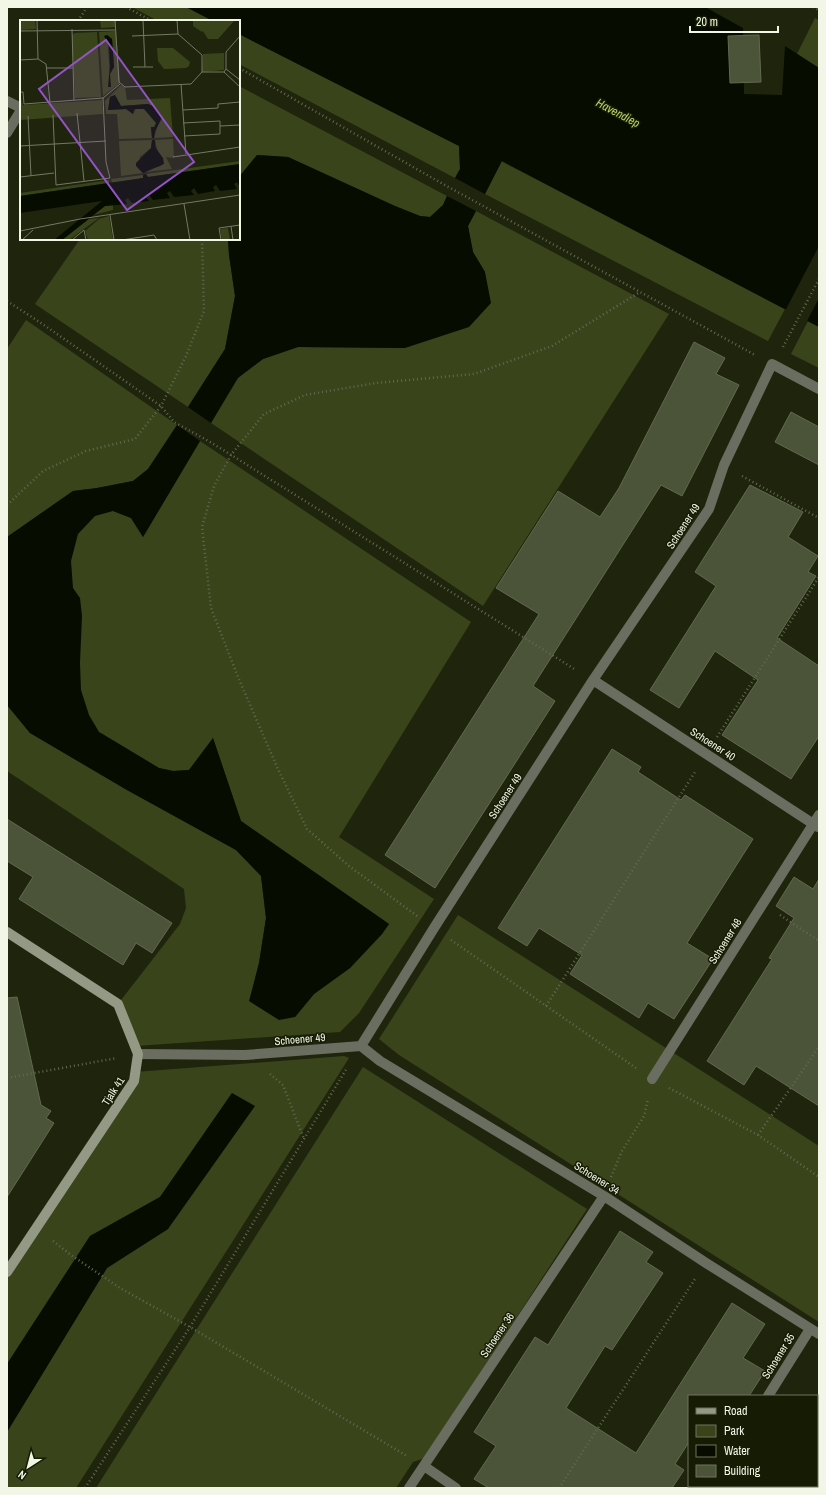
<svg xmlns="http://www.w3.org/2000/svg" width="826" height="1495" font-family="'Archivo Narrow',sans-serif">
	<style>
		.green { fill: #3a441b }
		.water { fill: #070c00 }
		.pier { fill: #1f250c }
		.building { fill: #4b5338; stroke: #626a4e }
		.lines { fill: none; stroke-linecap: round; stroke-linejoin: round }
		.path { stroke: #636953; stroke-width: 2.5; stroke-dasharray: 1 3; stroke-linecap: butt }
		.street { stroke: #6a6e61; stroke-width: 10 }
		.secondary { stroke: #939985; stroke-width: 10 }
		.labels { text-anchor: middle; dominant-baseline: central; stroke-width: 3; stroke-linejoin: round; paint-order: stroke }
		.street-label { font-size: 11px; fill: #f1f6e7; stroke: #161c04 }
		.water-label { font-size: 12px; font-style: italic; fill: #b6d069; stroke: #161c04 }
		.inset-road { fill: none; stroke: #737964; stroke-width: 1 }
		.view { fill: #9354c7; fill-opacity: 0.15; stroke: #9354c7; stroke-width: 2 }
		.inset-edge { fill: none; stroke: #f1f6e7; stroke-width: 2 }
	</style>
	<rect width="100%" height="100%" fill="#1f250c"/>
	<path class="green" d="M132,7H186L213,21H158Z
		M815,18L819,20V68L797,54Z
		M239,34L459,146L460,169L455,178L239,64Z
		M239,86L447,196L443,205L430,217L420,216L395,206L288,157L257,155L239,177Z
		M501,161L785,309L768,341L485,194Z
		M476,211L669,314L483,606L211,423L238,377L263,359L298,347L405,348L485,272L473,252L468,226Z
		M80,239H228L229,255L235,296L225,349L188,407L35,304Z
		M26,320L177,425L148,469L133,481L97,488L73,491L7,537V349Z
		M808,321L819,327V368L791,354Z
		M200,441L471,622L339,837L434,899L359,1013L340,1032L136,1046L118,1004L180,924L186,908L184,889L7,771V705L30,733L127,790L236,850L261,876L266,918L259,963L250,1001L295,1017L314,994L350,968L382,934L389,924L241,821L213,738L189,770L173,771L159,768L101,733L88,734L28,588L103,503L113,511L131,518L143,537Z
		M458,915L819,1146V1322L399,1055L379,1039Z
		M344,1056L349,1058L76,1488H7V1432L107,1268L168,1229L232,1093L160,1197L90,1236L7,1364V1279L135,1072Z
		M363,1067L587,1209L425,1458L413,1462L396,1488H96Z"/>
	<path class="water" d="M186,7H705L743,28L744,94L782,95L785,46L819,68V327L502,161L485,194L455,178L460,169L459,146L239,34V21H213Z
		M257,155L288,157L395,206L420,216L430,217L443,205L447,196L476,211L468,226L473,252L485,272L491,303L469,327L405,348L298,347L263,359L238,378L211,423L188,407L225,349L235,296L229,255L228,239H239V177Z
		M177,425L200,441L143,537L131,518L113,511L95,516L78,534L71,561L73,588L80,598L82,616L80,663L81,690L89,715L99,732L159,768L173,771L189,770L213,738L241,821L389,924L382,934L350,968L314,994L295,1017L279,1020L249,1001L259,963L266,918L261,876L236,850L127,790L30,733L7,705V537L73,491L97,488L133,481L148,469Z
		M232,1093L255,1106L168,1229L107,1268L7,1432V1364L90,1236L160,1197Z"/>
	<path class="pier" d="M819,246V298L806,323L785,311Z"/>
	<path class="building" d="M759,35L761,82L730,83L728,36Z
		M694,342L725,358L716,374L739,385L682,496L661,485L533,686L555,701L435,888L385,855L539,614L496,588L558,491L600,517L619,488Z
		M791,412L819,427V465L775,442Z
		M750,485L803,512L788,537L818,556L808,572L816,576L777,638L819,666V736L791,779L722,735L758,680L715,651L679,708L650,690L716,586L695,572Z
		M612,749L641,767L638,772L681,800L685,795L753,839L687,943L713,959L674,1019L648,1003L639,1018L570,974L582,955L539,928L527,946L498,928Z
		M7,819L172,923L152,953L136,943L123,965L19,899L33,877L7,861Z
		M794,877L813,889L819,879V1106L756,1066L744,1085L707,1061L772,959L769,958L794,918L776,906Z
		M17,997L41,1105L51,1111L46,1118L54,1123L7,1197V998Z
		M620,1231L653,1252L646,1262L663,1273L612,1350L605,1346L566,1408L636,1453L732,1303L765,1324L743,1358L765,1371L749,1396H689V1442L675,1464L684,1470L672,1488H489L474,1479L496,1446L474,1432L535,1337L548,1345Z"/>
	<g class="lines">
		<path class="path" d="M126,7L152,21
			M813,7L819,10
			M78,21L87,7
			M239,68L443,184L755,355
			M7,301L44,325L161,406L174,422L212,443L576,670
			M783,347L819,279
			M742,476L819,518
			M7,505L43,471L86,451L135,439L161,406L186,356L204,311L202,239
			M717,737L819,577
			M780,915L819,941
			M417,916L349,866L307,829L277,767L238,677L211,608L202,527L214,486L231,455L264,414L305,395L376,383L474,374L552,346L640,292
			M451,940L636,1068
			M546,1006L695,772
			M270,1074L283,1085L304,1139
			M7,1078L117,1058
			M669,1088L758,1135L819,1177
			M758,1135L819,1047
			M611,1177L622,1151L644,1116L648,1099
			M53,1241L71,1255L120,1288L190,1327L407,1456
			M85,1488L190,1327L347,1068
			M559,1488L695,1279"/>
		<path class="street" d="M7,101L21,108
			M7,133L21,110
			M593,680L818,827
			M361,1046L434,928L593,680L709,509L724,465L772,364L819,389
			M361,1046L380,1061L604,1196L706,1263L819,1334
			M138,1054L245,1055L361,1046
			M652,1079L819,815
			M768,1396L810,1329
			M424,1466L456,1488
			M409,1488L604,1196
			M710,1488L712,1486"/>
		<path class="secondary" d="M7,932L118,1004L138,1054L134,1081L7,1272"/>
	</g>
	<g class="labels">
		<g class="street-label">
			<text transform="translate(683 526) rotate(-57)">Schoener 49</text>
			<text transform="translate(713 744) rotate(33)">Schoener 40</text>
			<text transform="translate(505 796) rotate(-57)">Schoener 49</text>
			<text transform="translate(725 941) rotate(-58)">Schoener 48</text>
			<text transform="translate(300 1039) rotate(-5)">Schoener 49</text>
			<text transform="translate(113 1091) rotate(-57)">Tjalk 41</text>
			<text transform="translate(597 1178) rotate(32)">Schoener 34</text>
			<text transform="translate(497 1335) rotate(-56)">Schoener 36</text>
			<text transform="translate(778 1356) rotate(-58)">Schoener 35</text>
		</g>
		<g class="water-label">
			<text transform="translate(618 113) rotate(28)">Havendiep</text>
		</g>
	</g>
	<g transform="translate(20 20)">
		<rect width="220" height="220" fill="#1f250c"/>
		<path d="M0,0H15L16,9L0,10ZM80,0H95L96,7L81,8ZM173,0H214V1L198,19H188L183,11L182,12L173,6ZM96,11L100,63L83,76L79,12ZM87,15L92,19L94,47L90,54L91,67ZM77,12L81,77L55,78L52,15L55,13ZM137,28H153L170,42L169,46L166,48L144,49L138,41ZM204,33V50L182,52L183,34ZM101,65L105,67L107,80L150,78L153,117L134,118L141,95L135,87L128,84L101,86L95,75L90,77L88,90L106,89L113,94L116,89L123,87L139,97L136,107H131L132,118L99,119L97,94H86L85,81ZM0,74L3,85L82,80L83,94L0,100ZM153,119L154,138L146,137L152,149L126,152L127,149L141,146L135,120ZM132,120L131,128L120,137L118,148L123,153L101,156L99,121ZM220,141V144L128,157L126,154ZM123,155L124,158L92,163L91,159ZM89,160V163L0,176V173ZM93,185V190L73,195L85,186ZM89,196L93,220H68L65,211L79,199ZM79,198L49,220H42L69,199ZM208,208L210,220H202L200,209Z" fill="#3a441b" fill-rule="evenodd"/>
		<path d="M87,15L92,19L94,47L90,54L91,67H88L90,45L89,25L84,16ZM95,75L101,86L128,84L135,87L142,98L135,111L134,118H132L131,107H134L136,103L124,89H114L113,94L106,89L88,90L90,77ZM132,120H135V127L143,138L144,144L123,153L116,146V143L131,128ZM220,144V167L217,162L214,164L217,169L200,171L196,165L193,167L195,171L178,174L174,168L171,171L174,175L154,177L150,171L147,173L150,178L133,180L129,175L126,177L129,181L112,183L108,178L105,180L107,184L85,186L42,220H34L82,181L0,193V176L123,158V155L126,154L128,157Z" fill="#070c00"/>
		<path class="inset-road" d="M17,0L18,39L26,44L30,82M95,0L99,62L105,67L171,64L182,52M123,0L125,47M157,0L158,14L182,35V52M52,9L54,80M0,11L95,10M112,16L158,14M0,40L18,39M113,47H133M27,48H53M206,49L220,60M182,52H204L220,67M204,52L206,49V32L220,16M161,64L166,134M0,72H3L4,84L83,78M83,78L100,64M163,90L198,88V84L220,82M57,93L64,161M33,95L36,165L90,158L86,142L83,78M8,96L11,156M163,103L200,101V114L164,116M200,106L220,105M0,126L86,121M153,137L220,127M0,157L34,153M164,184L170,220M90,195L94,220M211,206L213,220M0,211L60,199L220,175M2,220L13,210M52,220L64,210L66,220M102,220L134,215L137,220M201,220L199,208L220,205"/>
		<path class="view" d="M86,20L174,142L107,190L19,69Z"/>
		<rect width="220" height="220" class="inset-edge"/>
	</g>
	<rect width="826" height="1495" fill="none" stroke="#f1f6e7" stroke-width="16"/>
	<rect x="688" y="1395" width="130" height="92" fill="#161c04" stroke="#6e735f"/>
	<rect x="696" y="1408" width="20" height="6" fill="#939985" stroke="#6e735f"/>
	<text x="724" y="1415" font-size="12" fill="#f1f6e7">Road</text>
	<rect x="696" y="1425" width="20" height="12" fill="#3a441b" stroke="#6e735f"/>
	<text x="724" y="1435" font-size="12" fill="#f1f6e7">Park</text>
	<rect x="696" y="1445" width="20" height="12" fill="#070c00" stroke="#6e735f"/>
	<text x="724" y="1455" font-size="12" fill="#f1f6e7">Water</text>
	<rect x="696" y="1465" width="20" height="12" fill="#4b5338" stroke="#6e735f"/>
	<text x="724" y="1475" font-size="12" fill="#f1f6e7">Building</text>
	<g transform="translate(28 1467) rotate(216)" stroke="#161c04" stroke-width="3" paint-order="stroke">
	<path d="M0-3L7 15L0 10L-7 15Z" fill="#f1f6e7"/>
	<text y="-6" font-size="11" font-weight="bold" text-anchor="middle" fill="#f1f6e7">N</text>
	</g>
	<path d="M690 26v6h88v-6" fill="none" stroke="#f1f6e7" stroke-width="2"/>
	<text x="696" y="26" font-size="12" fill="#f1f6e7" stroke="#161c04" stroke-width="3" paint-order="stroke">20 m</text>
</svg>
